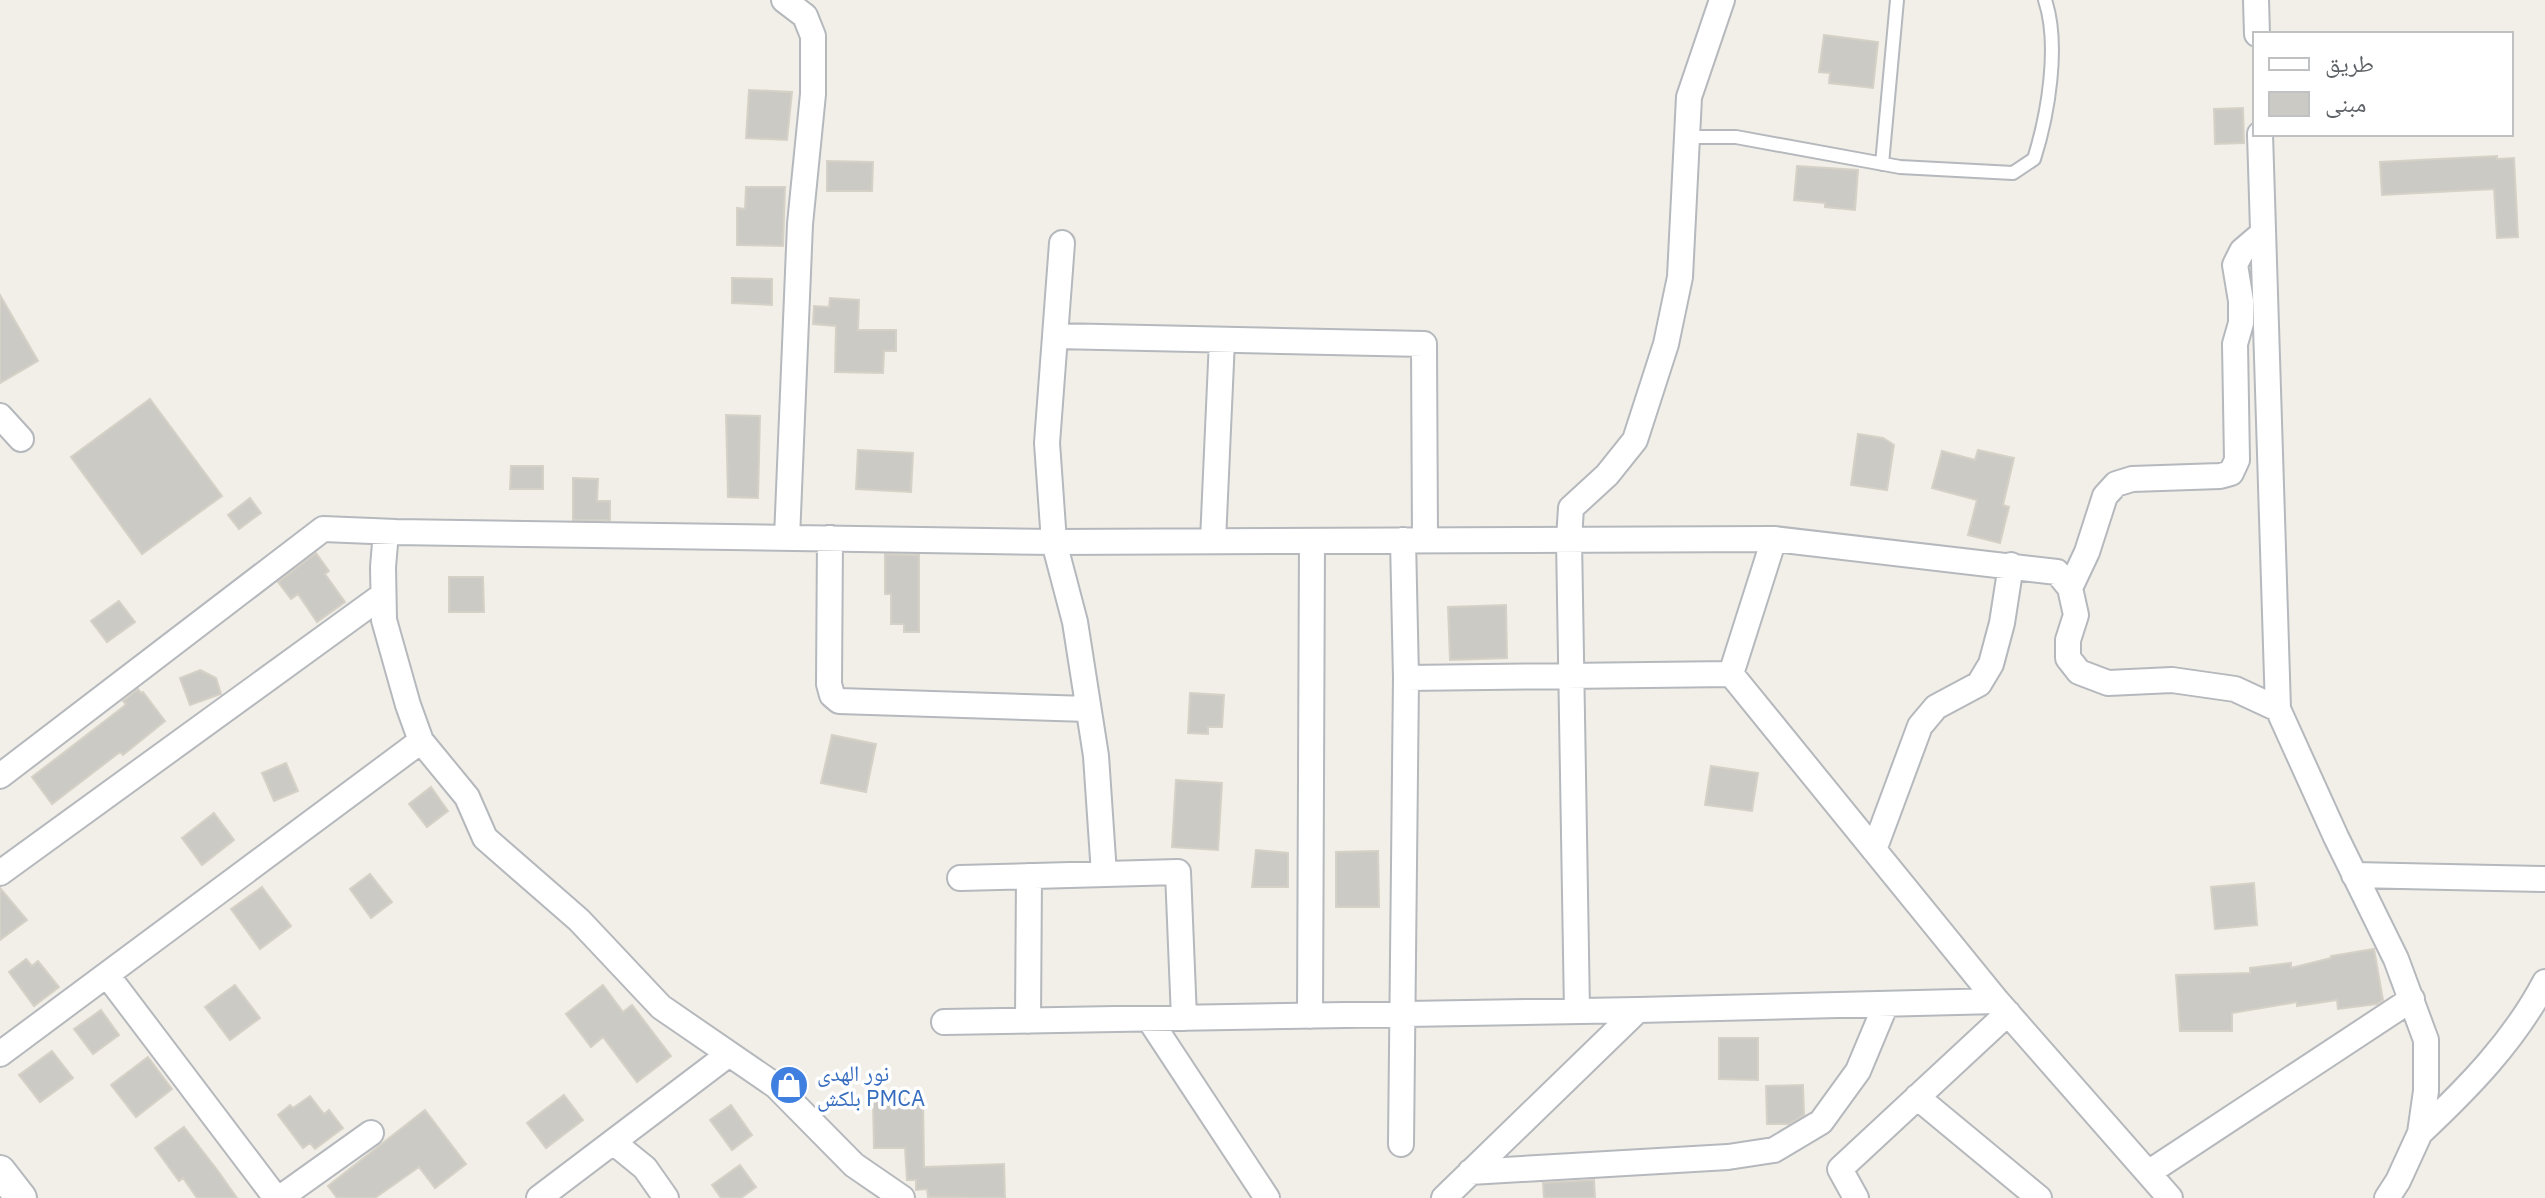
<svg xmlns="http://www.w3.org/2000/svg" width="2545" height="1198" font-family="'IBM Plex Sans','Noto Naskh Arabic',sans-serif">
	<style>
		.building { fill: #cccac5; stroke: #d6d1c6; stroke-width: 2 }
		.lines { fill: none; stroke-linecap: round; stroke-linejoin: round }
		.service-casing { stroke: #b5b8bc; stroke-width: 16 }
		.minor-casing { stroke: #b5b8bc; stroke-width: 28 }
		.tertiary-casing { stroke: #b5b8bc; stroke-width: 34 }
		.service { stroke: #fff; stroke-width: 12 }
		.minor { stroke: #fff; stroke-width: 24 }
		.tertiary { stroke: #fff; stroke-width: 30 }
		.labels { text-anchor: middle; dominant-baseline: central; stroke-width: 7; stroke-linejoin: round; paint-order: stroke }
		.shop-label { font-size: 22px; fill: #366cbe; stroke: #fff; text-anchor: start }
	</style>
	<rect width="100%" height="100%" fill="#f1efe8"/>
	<path class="building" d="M1824,35L1878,42L1873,88L1829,83L1830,73L1819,72Z
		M749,90L792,92L787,140L746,138Z
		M2243,108L2244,143L2215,144L2214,109Z
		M2497,156V159L2514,158L2518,237L2497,238L2494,189L2382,195L2380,162Z
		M827,161L873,162L872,191H827Z
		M1797,166L1858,170L1855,210L1825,207V203L1794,200Z
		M746,187H785L783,246L737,245V208L745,209Z
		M732,278L772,279V305L732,303Z
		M0,295L38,361L0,383Z
		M830,298L859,300L858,330H896V351H884L883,373L835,372L836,326L813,324L814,306L829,307Z
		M150,399L222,496L142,554L71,457Z
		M726,415L760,416L758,498L728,497Z
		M1858,434L1883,438L1894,445L1887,490L1851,485Z
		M858,450L913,453L911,492L856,489Z
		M1978,450L2014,458L2003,505L2009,507L2000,543L1968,535L1977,500L1932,488L1942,451L1975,460Z
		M511,466H543V489H510Z
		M573,478L598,479L597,501H610V520H573Z
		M250,498L261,513L239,529L228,515Z
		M316,553L329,571L325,574L345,602L317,622L298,594L291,599L278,582Z
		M885,554L919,555V632H904V624H891V594H885Z
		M449,577H483L484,612H449Z
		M119,601L135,622L107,642L91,621Z
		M1506,605L1507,658L1450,660L1448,607Z
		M200,670L216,678L221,694L190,705L180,678Z
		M138,689L141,693L143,692L165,721L123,755L120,752L52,804L32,777L123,707L126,704L123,701Z
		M1190,693L1224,695L1222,727H1208V734L1188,733Z
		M832,735L876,744L866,792L821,783Z
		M286,763L298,791L274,801L262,773Z
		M1711,766L1758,773L1752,811L1705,805Z
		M1176,780L1222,783L1218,850L1172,847Z
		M431,787L448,811L427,827L409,804Z
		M214,813L234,840L202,865L182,838Z
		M1256,850L1288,853V887H1252Z
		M1378,851L1379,907H1336V852Z
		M370,874L392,902L371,918L350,889Z
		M2254,883L2257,925L2215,929L2211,887Z
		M262,887L291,926L260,949L231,909Z
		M0,888L27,920L0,940Z
		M2374,949L2383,1000L2377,1004L2338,1009L2337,1000L2297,1006V1002L2232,1013V1031H2180L2176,975L2250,973V968L2291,963V968L2331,958V956Z
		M26,959L32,966L38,961L59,987L34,1006L9,972Z
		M235,985L260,1018L230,1040L205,1007Z
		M603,985L623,1012L632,1005L671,1056L637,1082L603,1037L591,1047L566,1014Z
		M101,1010L119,1035L93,1054L74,1029Z
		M1719,1038H1758V1080L1719,1079Z
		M52,1051L73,1078L40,1102L19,1075Z
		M148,1057L172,1089L136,1117L111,1085Z
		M1803,1085L1804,1115L1789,1124H1767L1766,1086Z
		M564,1095L583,1120L546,1148L527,1123Z
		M310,1096L324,1114L329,1110L343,1128L315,1149L310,1143L303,1148L278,1115L290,1105L293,1108Z
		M923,1099L924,1167L1004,1164L1005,1198L928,1197L927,1189L916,1190V1180H907L905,1148H874L873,1100Z
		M731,1105L752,1135L732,1150L710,1120Z
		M425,1110L466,1164L435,1188L419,1167L375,1198H337L328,1186Z
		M184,1127L218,1171L237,1198H197L183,1178L179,1181L155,1148Z
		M740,1165L756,1187L741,1198H721L712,1185Z
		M1594,1180L1595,1198H1544L1543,1183Z"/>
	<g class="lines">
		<g class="service-casing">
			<path id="service" d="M1687,137H1736L1900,167L2013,173L2034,159C2048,115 2060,45 2045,0
				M1882,164L1897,0"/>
		</g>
		<g class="minor-casing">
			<path id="minor" d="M784,0L805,16L813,36V94L800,224L787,538
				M2256,0L2257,34
				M2260,134L2278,709L2336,837L2396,959L2426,1040V1091L2420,1133L2398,1181L2387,1198
				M1062,243L1047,443L1054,542L1075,622L1096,756L1104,874
				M1056,336L1424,344L1425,540
				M0,416L21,439
				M386,532L383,567L384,620L408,705L421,741L467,797L485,838L579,920L661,1007L776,1086L854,1165L902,1198
				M830,538L829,684L832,695L839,701L1088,709
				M1213,541L1222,340
				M2070,588L2087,552L2105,496L2116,484L2132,479L2220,476L2231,473L2237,460L2235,344L2241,323V301L2235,265L2242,251L2263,233
				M1731,674L1997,1001L2170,1198
				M1406,678L1731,674L1774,539
				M0,776L323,529L396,532L1054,542L1774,539L2057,572L2070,588L2076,615L2068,640V658L2079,672L2108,683L2172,680L2235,689L2278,709
				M1874,850L1920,726L1936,707L1979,684L1991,664L2002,623L2011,565
				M0,873L383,595
				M2354,875L2545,879
				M960,878L1178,872L1184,1018
				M107,975L276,1198
				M1577,1011L1569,539L1571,508L1607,475L1635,440L1666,344L1680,277L1689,97L1722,0
				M1310,1016L1312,541
				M1149,1019L1267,1198
				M1028,1021L1029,876
				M944,1022L1638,1010L1997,1001
				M0,1054L421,741
				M1917,1097L2039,1198
				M2420,1133C2468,1088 2514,1041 2545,982
				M613,1142L645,1168L666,1198
				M1401,1144L1406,678L1403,540
				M1470,1172L1728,1157L1774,1150L1821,1122L1858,1071L1886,1004
				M2148,1173L2412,999
				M280,1198L371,1133
				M539,1198L729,1054
				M1444,1198L1638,1010
				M1856,1198L1840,1169L2008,1013"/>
		</g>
		<g class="tertiary-casing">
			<path id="tertiary" d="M0,1171L21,1198"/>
		</g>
		<use href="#service" class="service"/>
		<use href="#minor" class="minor"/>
		<use href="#tertiary" class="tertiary"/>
	</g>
	<defs>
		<g id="shop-disc" transform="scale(2)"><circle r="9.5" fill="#3f7fe0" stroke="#fff"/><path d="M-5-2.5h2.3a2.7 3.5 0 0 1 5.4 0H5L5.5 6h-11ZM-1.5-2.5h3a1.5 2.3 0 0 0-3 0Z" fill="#fff"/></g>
	</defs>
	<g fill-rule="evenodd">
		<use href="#shop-disc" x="789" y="1085"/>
	</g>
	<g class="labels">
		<g class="shop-label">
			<text x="817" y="1072">نور الهدى<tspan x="817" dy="25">بلكش PMCA</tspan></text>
		</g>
	</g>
	<rect x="2253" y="32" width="260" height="104" fill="#ffffff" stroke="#bfc1c3" stroke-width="2"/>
	<rect x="2269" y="58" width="40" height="12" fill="#ffffff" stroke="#bfc1c3" stroke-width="2"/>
	<text x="2325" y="72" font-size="24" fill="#5f6368">طريق</text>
	<rect x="2269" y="92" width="40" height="24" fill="#cccac5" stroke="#bfc1c3" stroke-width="2"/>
	<text x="2325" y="112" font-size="24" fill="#5f6368">مبنى</text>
</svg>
